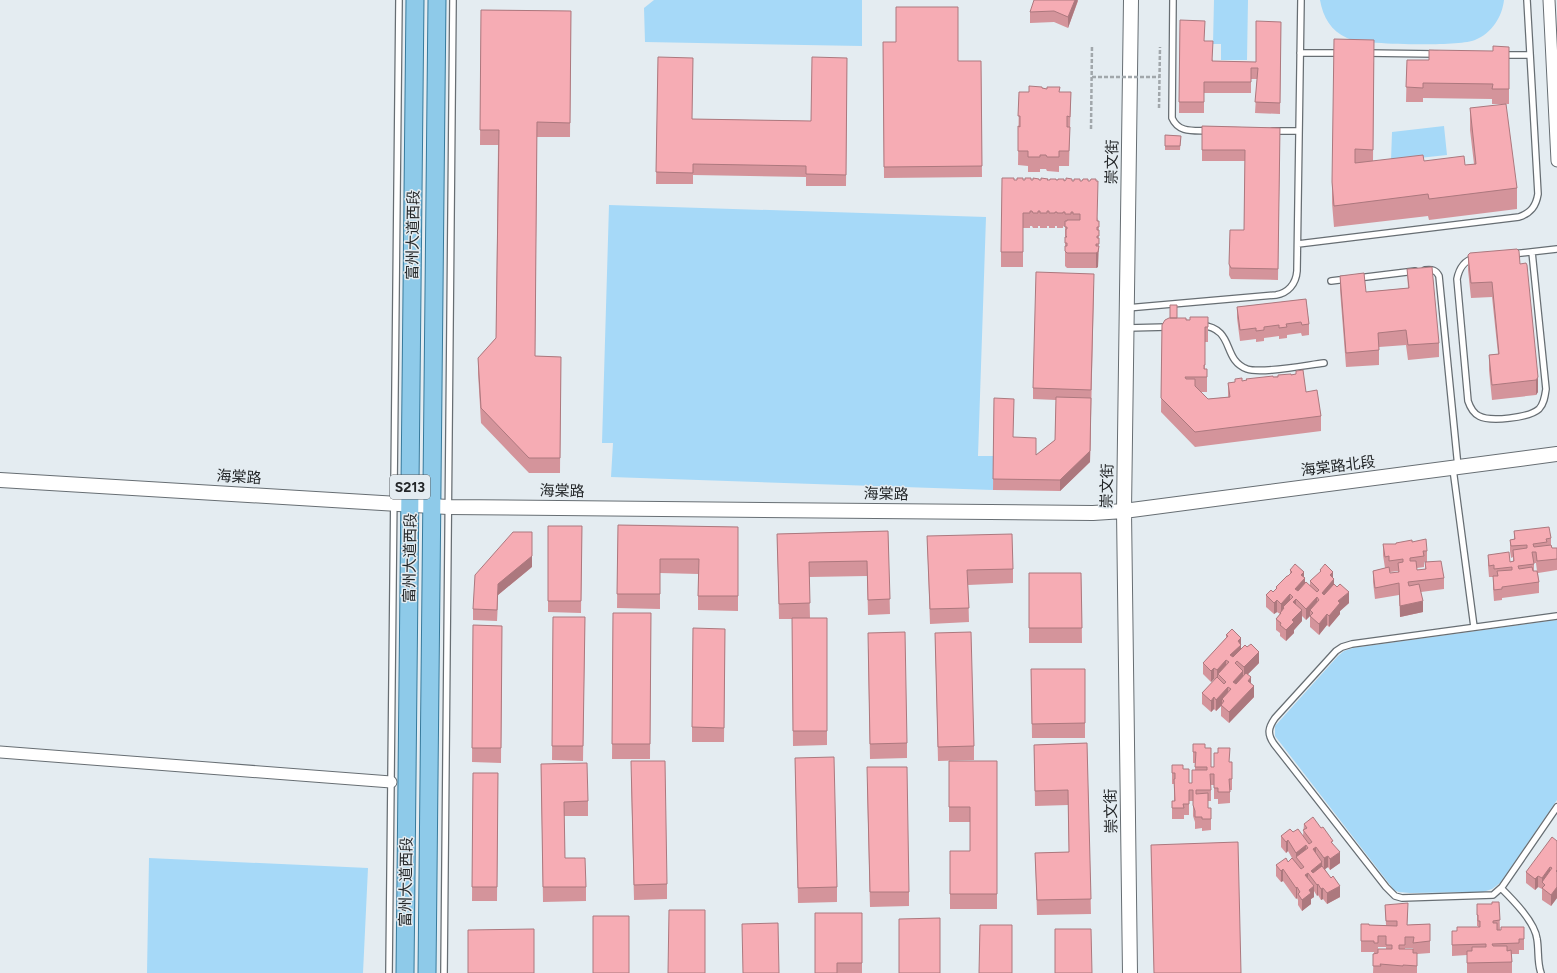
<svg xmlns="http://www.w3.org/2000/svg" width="1557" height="973" font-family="Figtree,'Noto Sans SC',sans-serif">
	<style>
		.green { fill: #a6d9f8 }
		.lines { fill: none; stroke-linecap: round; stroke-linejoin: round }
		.service-casing { stroke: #676e73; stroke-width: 8 }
		.minor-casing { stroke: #676e73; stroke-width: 13 }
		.tertiary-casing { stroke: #676e73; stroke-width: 16 }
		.primary-casing { stroke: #377a9c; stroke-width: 19 }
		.path { stroke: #a1a7ab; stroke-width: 2.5; stroke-dasharray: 4 2; stroke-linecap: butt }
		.service { stroke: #fff; stroke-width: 5.5 }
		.minor { stroke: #fff; stroke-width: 11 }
		.tertiary { stroke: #fff; stroke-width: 14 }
		.primary { stroke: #8ecae9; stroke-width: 17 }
		.path-bridge { stroke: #a1a7ab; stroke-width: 2.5; stroke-dasharray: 4 2; stroke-linecap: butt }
		.wall { fill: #d4949b; fill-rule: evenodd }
		.shaded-wall { fill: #ac787e }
		.building { fill: #f6acb4; stroke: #ac787e }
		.labels { text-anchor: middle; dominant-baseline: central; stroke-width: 3; stroke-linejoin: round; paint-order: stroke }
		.shield { fill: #e4ecf1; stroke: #5d6164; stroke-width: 1 }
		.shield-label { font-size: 14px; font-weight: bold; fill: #232628 }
		.street-label { font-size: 15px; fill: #232628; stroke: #e4ecf1 }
	</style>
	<rect width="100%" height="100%" fill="#e4ecf1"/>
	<path class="green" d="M654,0H862V46L645,42L644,8Z
		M1214,0H1248L1247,60H1221V44H1213Z
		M1320,0H1504C1502,17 1492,33 1475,40C1459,47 1362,45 1347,38C1331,31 1323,17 1320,0Z
		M1444,126L1447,155L1391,161L1392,132Z
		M609,205L986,217L978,456H994L993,490L611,477L613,443H602Z
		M1557,620V800L1500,883L1492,889L1483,892L1410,893L1399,892L1394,890L1275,736V726L1338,656L1344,651L1353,648Z
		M149,858L368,868L363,973H147Z"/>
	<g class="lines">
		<g class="service-casing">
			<path id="service" d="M1173,0L1172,118C1179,134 1195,130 1209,131
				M1300,53H1340
				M1367,53L1436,54
				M1503,55H1530
				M1273,131H1299
				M1298,244L1519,217C1531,213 1536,206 1538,194L1527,0
				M1512,254L1557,249
				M1474,258C1463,261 1459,269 1457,279L1468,401C1470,407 1473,413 1479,416C1490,422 1529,418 1539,409C1544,404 1545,396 1546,389L1532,252
				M1425,270C1432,269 1436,270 1439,276L1458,467
				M1358,278L1415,271
				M1331,281L1347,279
				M1127,308L1276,295C1288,293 1296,284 1297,271L1301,0
				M1201,325C1236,329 1221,359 1247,369C1261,374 1307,365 1324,363
				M1127,328L1168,327
				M1453,469L1474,627
				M1557,616L1352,644L1342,647L1336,651L1275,718C1268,728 1267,734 1274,744L1386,887L1395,896L1402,898L1493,895L1502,887L1557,807
				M1501,888C1513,900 1535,922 1537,939C1539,950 1537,962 1541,973
				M389,973L399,0
				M444,973L453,0"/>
		</g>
		<g class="minor-casing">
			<path id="minor" d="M1549,0L1557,161
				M0,752L391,782"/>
		</g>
		<g class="tertiary-casing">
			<path id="tertiary" d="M0,480L448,507L1093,513L1124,511L1557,454
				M1130,973L1124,511L1131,0"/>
		</g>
		<g class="primary-casing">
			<path id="primary" d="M405,973L415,0
				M427,973L437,0"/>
		</g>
		<path class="path" d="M1159,108L1160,47
			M1091,129L1092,45"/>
		<use href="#service" class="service"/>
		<use href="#minor" class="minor"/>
		<use href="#tertiary" class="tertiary"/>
		<use href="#primary" class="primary"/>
		<path class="path-bridge" d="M1092,77H1159"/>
	</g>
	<path class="wall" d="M1078,1L1068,28L1054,22L1030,23V12Z
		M481,10L571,11L570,137H537L535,356L561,357L560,473H529L481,423L478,373V358L496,338L498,145H480Z
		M1180,20L1205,41L1213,61L1256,62L1281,22L1280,114L1255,113L1257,79H1251V93H1204V113H1179Z
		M883,42L958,61H981L982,177L884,178Z
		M1509,47V104H1492V99L1423,98V102H1406L1407,60H1429L1493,51Z
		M658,57L692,119L811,121L847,58L846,186H806V177L693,175V184H656Z
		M1374,61L1373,161H1424L1465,165L1474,164L1470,130V108L1517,188V209L1429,220L1428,216L1334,227L1332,203V182Z
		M1042,88L1060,92H1071L1069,166H1059V172L1047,171L1046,169H1040V172H1028V166L1018,165L1019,92H1029Z
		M1202,126L1280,128L1278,280L1231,279L1229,275L1230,230H1244L1245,161H1202Z
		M1165,135L1181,136L1180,150H1165Z
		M1014,180L1088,181L1098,221H1099L1098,267L1096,268H1067L1065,266V227L1063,226V228H1057V226H1055V228H1049V226H1047V228H1040V226H1038V228H1033L1032,226H1030V228H1023V267H1001V252Z
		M1468,255L1520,264L1538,392L1536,395L1492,400L1489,370V355L1498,354L1492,297L1471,298L1468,270Z
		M1407,269L1439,343V357L1408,360L1406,345L1379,347V365L1346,367L1340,290V276L1366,292L1408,288Z
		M1094,285L1090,462L1060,491L993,490L994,398L1013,437L1036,455L1055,440L1056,400L1033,399V388Z
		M1306,299L1309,324V335L1302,336L1301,333L1287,335V338L1279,339V336L1264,338V341L1256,342V339L1240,341L1237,318V307Z
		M1208,317V342H1205V369H1207V392H1200L1208,399L1228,397V383L1235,382V379L1242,381L1296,374V371L1306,392L1321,416V431L1195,447L1161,412L1162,325L1177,318L1190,320Z
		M618,525L738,527V611L698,610V574L660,573V609L617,608Z
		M548,526H582L581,613L548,612Z
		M888,531L890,614L868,615L867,576L809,577L810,618L779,619L777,534Z
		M1514,531L1551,538V545L1552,548L1557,551V570L1538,573L1539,582V593L1502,598V600L1494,601L1493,588V577H1489L1488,566V555L1510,562L1513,561V557L1511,558L1510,551V540L1514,539ZM1534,563H1536L1537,571H1534Z
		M927,536L1013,569V583L968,585L969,622L930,624Z
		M1412,542L1427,551V562L1444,578V589L1421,592L1423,612L1400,617L1399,595L1375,599L1373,582V571L1385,568L1383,555V544H1396ZM1424,562H1425V569L1417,570V568L1424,567ZM1398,571V572L1390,573V572Z
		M532,567L498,595L497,621L473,620V609Z
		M1290,570L1304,578L1305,584L1310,585V581L1320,573V570L1333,578L1334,585L1349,603L1340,611V614L1329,627L1327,625L1319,635L1310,627V616L1306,620L1302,616V621L1294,630V633L1286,641L1280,636V633L1276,630V619L1280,614L1277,612L1274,614L1266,607V595L1273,592L1276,589V587L1290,574Z
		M1029,573H1081L1082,643H1029Z
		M613,613H651L650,759H612Z
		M553,617H585L583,761L552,760Z
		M792,618H827V745L793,746Z
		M473,625L502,626L501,763L472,762Z
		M725,629L724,742H692V727Z
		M935,633L974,746V760L938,761Z
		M1226,635L1241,638V648L1259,663L1248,674L1251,683L1254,697L1229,723L1221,716V706L1216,711L1214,709L1211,712L1202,704V693L1215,680L1214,679L1211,682L1203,674V663L1226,638Z
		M868,648L907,743V758L870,759Z
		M1031,669H1085V738H1032Z
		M1087,743L1091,914L1037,915L1035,853L1069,852L1068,805L1035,806L1034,745Z
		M1193,744L1205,748L1211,767H1214L1230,762L1232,779V790H1230V803L1218,804V799H1214V785H1211V801H1208V808H1211V830L1202,831V828L1195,829V822L1193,816V801H1189V815H1184V819H1172V801H1174V784H1172V765L1183,769L1189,783H1192L1195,770V763H1193Z
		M795,758L837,887V902L798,903Z
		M949,761H997V909H950V851H970V822H949Z
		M541,764L588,801V816H564L565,858L586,887V901L543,902Z
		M473,773H498L497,901H472Z
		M631,776L667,884V899L634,900Z
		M867,782L909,892V906L870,907Z
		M1304,824L1321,828L1333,844L1340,863L1330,870L1328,867L1325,869L1340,897L1327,904L1323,899L1321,900L1318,895L1317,896L1314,891V897L1311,899V904L1302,911L1298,905V900L1297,898L1296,899L1283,881L1281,882L1276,876V865L1288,862L1292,858L1288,851L1286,853L1281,847V836H1303Z
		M1557,841V898L1551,906L1542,900V889L1538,887L1535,890L1526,883V872Z
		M1151,845L1241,973H1154Z
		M1499,902L1500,930L1524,927V950H1519V954H1512V973H1467V955L1452,956V931H1457L1478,927V926H1477V904H1492Z
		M1385,905L1408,914L1407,925L1430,924V953L1417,954V973H1373L1374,952H1361V924L1369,925H1386ZM1378,947H1386V949H1378ZM1405,948H1413V953L1405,949Z
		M862,913V973H815Z"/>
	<path class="shaded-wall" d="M1075,0H1078L1068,28V17Z
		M1099,238L1098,267L1096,268V246V253L1098,252Z
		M1538,377V392L1536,395V380Z
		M1091,409L1090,462L1060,491V480Z
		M532,532V567L498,595L497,621L498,584Z
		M1304,572V579L1305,578V590L1296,600V610L1293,602L1295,589L1301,575Z
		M1333,572V580L1334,579V590L1322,604V593L1330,575Z
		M1349,592V603L1340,611V614L1329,627V616L1338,601Z
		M1290,594V606L1284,608L1283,607V613L1281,616V604Z
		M1317,597V609L1310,610V616L1306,620V609Z
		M1277,600V612L1274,614V603Z
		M1423,601V612L1400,617V606Z
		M1302,610V621L1294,630V633L1286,641V630L1292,620Z
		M1327,614V625L1319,635V624Z
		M1241,638V656L1230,666V655L1238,641Z
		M1259,652V663L1244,678V667Z
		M1226,660V671L1218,674V680L1217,681V670Z
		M1214,668V679L1211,682V671Z
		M1243,671V682L1233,693V682Z
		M1251,677V688L1254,686V697L1229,723V712L1248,681Z
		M1228,687V698L1224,701L1222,699V705H1221V706L1216,711V700Z
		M1214,697V709L1211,712V701Z
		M1288,840V851L1286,853V842Z
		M1306,845V857L1296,858V853Z
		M1316,847V858L1313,849Z
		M1340,852V863L1330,870V859Z
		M1328,856V867L1324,870V858Z
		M1322,862V873L1311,877V871Z
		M1550,867V878L1542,882V889V878Z
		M1283,869V881L1281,882V871Z
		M1308,873V884L1305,875Z
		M1538,876V887L1535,890V879Z
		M1318,884V895L1317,896V885Z
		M1314,886V897L1311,899V904L1302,911V900L1309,890Z
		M1340,886V897L1327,904V893Z
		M1297,887V898L1296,899V888Z
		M1557,887V898L1551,906V895Z
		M1323,888V899L1321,900V889Z"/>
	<path class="building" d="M1034,0H1075L1068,17L1054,11L1030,12Z
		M896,7H958V61H981L982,166L884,167L883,42H896Z
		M481,10L571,11L570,123L537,122L535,356L561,357L560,458H529L481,408L478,358L496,338L499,130H480Z
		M1180,20L1205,21L1204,41H1213L1212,61L1256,62V21L1281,22L1280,103L1255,102L1258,68H1251V82H1204V102H1179Z
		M1334,39L1374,40L1373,150L1355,149V163L1423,155L1424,161L1464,156L1465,165L1476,164L1470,108L1506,104L1517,188L1429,199L1428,194L1334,206L1332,182Z
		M1493,46L1509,47V89H1492L1493,84L1423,83V88L1406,87L1407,60H1429V50L1493,51Z
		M658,57L693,58L692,119L811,121L812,57L847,58L846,175L806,174V166L693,164V173L656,172Z
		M1029,86L1042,87V88L1047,89V87H1060L1059,92H1071L1070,117L1067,116V127H1070L1069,151H1059V157H1047L1046,155H1040V157H1028V151H1018V126L1020,127V116H1018L1019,92H1029Z
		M1202,126L1280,128L1278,269L1231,268L1229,264L1230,230H1244L1245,150H1202Z
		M1165,135L1181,136L1180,146H1165Z
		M1002,178H1014V180H1017V178H1023V180H1025V178H1031V180H1033V178L1039,179V180H1041V178L1048,179L1047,180H1050V179H1056V180H1058V179H1064V181L1066,180V178L1072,179V181H1074V179H1080V181H1082L1083,179H1088V181H1090L1091,179H1096V181H1098L1097,221H1099V227H1097V230H1099V236H1097V238H1099V244H1096V246H1099L1098,252L1096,253H1067L1065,251V246H1067V243H1065V237H1067L1066,236V229H1067V227H1065V221H1067V220H1080V214H1073V212H1071V214H1065V212H1063V213H1057V212H1055V213H1049V211H1047V213H1040V211H1038V213H1033L1032,211H1030V213H1023V252H1001Z
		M1517,249L1519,251L1520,264L1526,263L1527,265L1538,377L1536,380L1492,385L1489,355L1499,354L1492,282L1471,283L1468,255L1470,253Z
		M1432,267L1439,343L1408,345L1406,330L1378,333L1379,350L1346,353L1340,276L1364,273L1366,292L1409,288L1407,269Z
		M1036,272L1094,274L1091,390L1033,388Z
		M1306,299L1309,324L1302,325L1301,322L1286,324L1287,327L1279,328V325L1264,327V330L1256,331V328L1240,330L1237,307Z
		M1170,305H1177V318H1170Z
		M1190,317H1208V327H1205V365H1204V369H1207V377H1185L1186,379H1195V386L1208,399L1230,397L1228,383L1235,382V379L1242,378V381L1247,380L1246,379L1273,376V377H1278V375L1291,374V375L1296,374V371L1303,370L1306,392L1317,390L1321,416L1195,432L1161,398L1162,325L1165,320L1169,318H1186V320H1190Z
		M1056,397L1091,398L1090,451L1060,480L993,479L994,398L1014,399L1013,437L1036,438V455L1055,440Z
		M618,525L738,527V596H698L699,559H660V594H617Z
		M548,526H582L581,601H548Z
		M1549,527L1551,538L1546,539L1547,542L1533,544L1534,547L1551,545L1552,548H1557V559L1537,561L1536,552H1532L1534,564L1518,566L1519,569L1532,567L1533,571H1537L1539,582L1502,587V589L1494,590L1493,576H1498L1497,571L1512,570V567L1494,569V565L1489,566L1488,555L1509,552L1510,562L1514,561L1513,550L1527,548V545L1511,546L1510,540L1515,539L1514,531Z
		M888,531L890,599L868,600L867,561L809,562L810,603L779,604L777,534Z
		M513,532H532V556L498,584L497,610L473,609L475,575Z
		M1012,534L1013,569L967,570L969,608L930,609L927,536Z
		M1426,539L1427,551H1423L1424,556L1410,558V561H1416L1417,570L1426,569L1425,562L1441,561L1444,578L1408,582L1409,586L1419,584L1423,601L1400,606L1399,583L1375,588L1373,571L1389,567L1390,573L1399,572L1398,563L1403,562V559L1389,561V556L1385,557L1383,544H1396V543L1412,540V542Z
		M1295,564L1304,572L1301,575L1305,578L1295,589L1298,591L1306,582L1317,592L1319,590L1310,581L1321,571L1320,570L1325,564L1333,572L1330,575L1334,579L1322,593L1324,595L1334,584L1337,587L1340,584L1349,592L1338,601L1340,603L1329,616L1327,614L1319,624L1310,616L1313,613L1310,610L1319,600L1317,597L1306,609L1296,599L1293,602L1302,610L1292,620L1294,622L1286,630L1280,625L1281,623L1276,619L1281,613H1280L1284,608L1283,607L1293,597L1290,594L1281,604L1277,600L1274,603L1266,595L1271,590L1273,592L1277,588L1276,587L1287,576H1288L1292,572L1290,570Z
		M1029,573H1081L1082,628H1029Z
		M613,613H651L650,744H612Z
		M553,617H585L583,746H552Z
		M792,618H827V731H793Z
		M473,625L502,626L501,748H472Z
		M693,628L725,629L724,728L692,727Z
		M1232,629L1241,638L1238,641L1241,645L1230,655L1233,657L1245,645L1247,647L1251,644L1259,652L1244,667L1237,661L1235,663L1243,671L1233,682L1236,684L1246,673L1251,677L1248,681L1254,686L1229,712L1221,705L1224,701L1222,699L1231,689L1228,687L1216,700L1214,697L1211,701L1202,693L1217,677L1224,684L1226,682L1218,674L1229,662L1226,660L1217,670L1214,668L1211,671L1203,663L1228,636L1226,635Z
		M905,632L907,743L870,744L868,633Z
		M971,632L974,746L938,747L935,633Z
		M1031,669H1085V723L1032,724Z
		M1087,743L1091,899L1037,900L1035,853L1069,852L1068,790L1035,791L1034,745Z
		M1193,744H1205V748H1211V767H1214V753H1218V748H1230L1229,762H1232V779H1229L1230,792H1218V788H1214V774H1210L1211,790H1196V794L1208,793V808H1211V819H1202V817H1195V811L1193,805V790H1189V804H1183L1184,808H1172V801H1175L1174,779H1175V773H1172V765H1183V769H1189V783H1192V770H1207V767H1195L1196,752H1193Z
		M834,757L837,887L798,888L795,758Z
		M631,761H665L667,884L634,885Z
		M949,761H997V894H950V851H970V807H949Z
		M587,763L588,801L564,802L565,858H585L586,887H543L541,764Z
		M867,767H907L909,892H870Z
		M473,773H498L497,887H472Z
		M1313,817L1321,828L1323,827L1333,841L1331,842L1340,852L1330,859L1328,856L1324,858L1316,847L1313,849L1322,862L1311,871L1313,873L1322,866L1331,878L1333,876L1340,886L1327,893L1323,888L1321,889L1318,884L1317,885L1308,873L1305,875L1314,886L1309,890L1311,893L1302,900L1298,894L1300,892L1297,887L1296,888L1283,869L1281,871L1276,865L1286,858L1288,862L1292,858L1301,869L1304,867L1296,857L1308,848L1306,845L1296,853L1288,840L1286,842L1281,836L1290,829L1293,832L1298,829L1309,844L1312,842L1303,830L1307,828L1304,824Z
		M1552,837L1557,841V870L1556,871L1557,872V887L1551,895L1542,888L1545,885L1542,882L1552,868L1550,867L1542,878L1538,876L1535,879L1526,872Z
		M1238,842L1241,973H1154L1151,845Z
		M1492,902H1499L1500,920L1493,921V923H1497V930H1501V927H1524V939H1519V943L1492,944L1493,946H1507V951L1511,950L1512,962L1467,963V951H1472V947H1486V944L1452,945V931H1457V927H1480V921H1478V915H1477V904H1492Z
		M1408,903L1407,925L1430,924V941L1413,943L1414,937H1405V945H1399V949H1413V953H1417V966L1403,965V966L1380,964L1381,966H1373V954L1378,953V949H1392V945H1386V936H1378V943H1374V941H1361V924H1369V925L1397,926V921H1386L1385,905Z
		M669,910H705V973H668Z
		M815,913H862V963H837V973H815Z
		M593,916H629V973H593Z
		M940,918V973H899V919Z
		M778,923L779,973H743L742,924Z
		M980,925H1012V973H979Z
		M534,929V973H468V930Z
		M1055,929H1091L1092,973H1055Z"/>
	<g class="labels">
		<rect class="shield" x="390" y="475" width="40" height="24" rx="3"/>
		<g class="shield-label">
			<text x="410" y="487">S213</text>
		</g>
		<g class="street-label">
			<text transform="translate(1112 162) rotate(-89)">崇文街</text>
			<text transform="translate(413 235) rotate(-89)">富州大道西段</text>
			<text transform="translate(1338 466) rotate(-7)">海棠路北段</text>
			<text transform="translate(239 477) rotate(3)">海棠路</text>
			<text transform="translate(1107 486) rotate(-89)">崇文街</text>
			<text transform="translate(562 491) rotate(1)">海棠路</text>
			<text transform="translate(886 494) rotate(1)">海棠路</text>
			<text transform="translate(410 558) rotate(-89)">富州大道西段</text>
			<text transform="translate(1111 811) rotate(-91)">崇文街</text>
			<text transform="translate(406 882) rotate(-89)">富州大道西段</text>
		</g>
	</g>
</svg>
